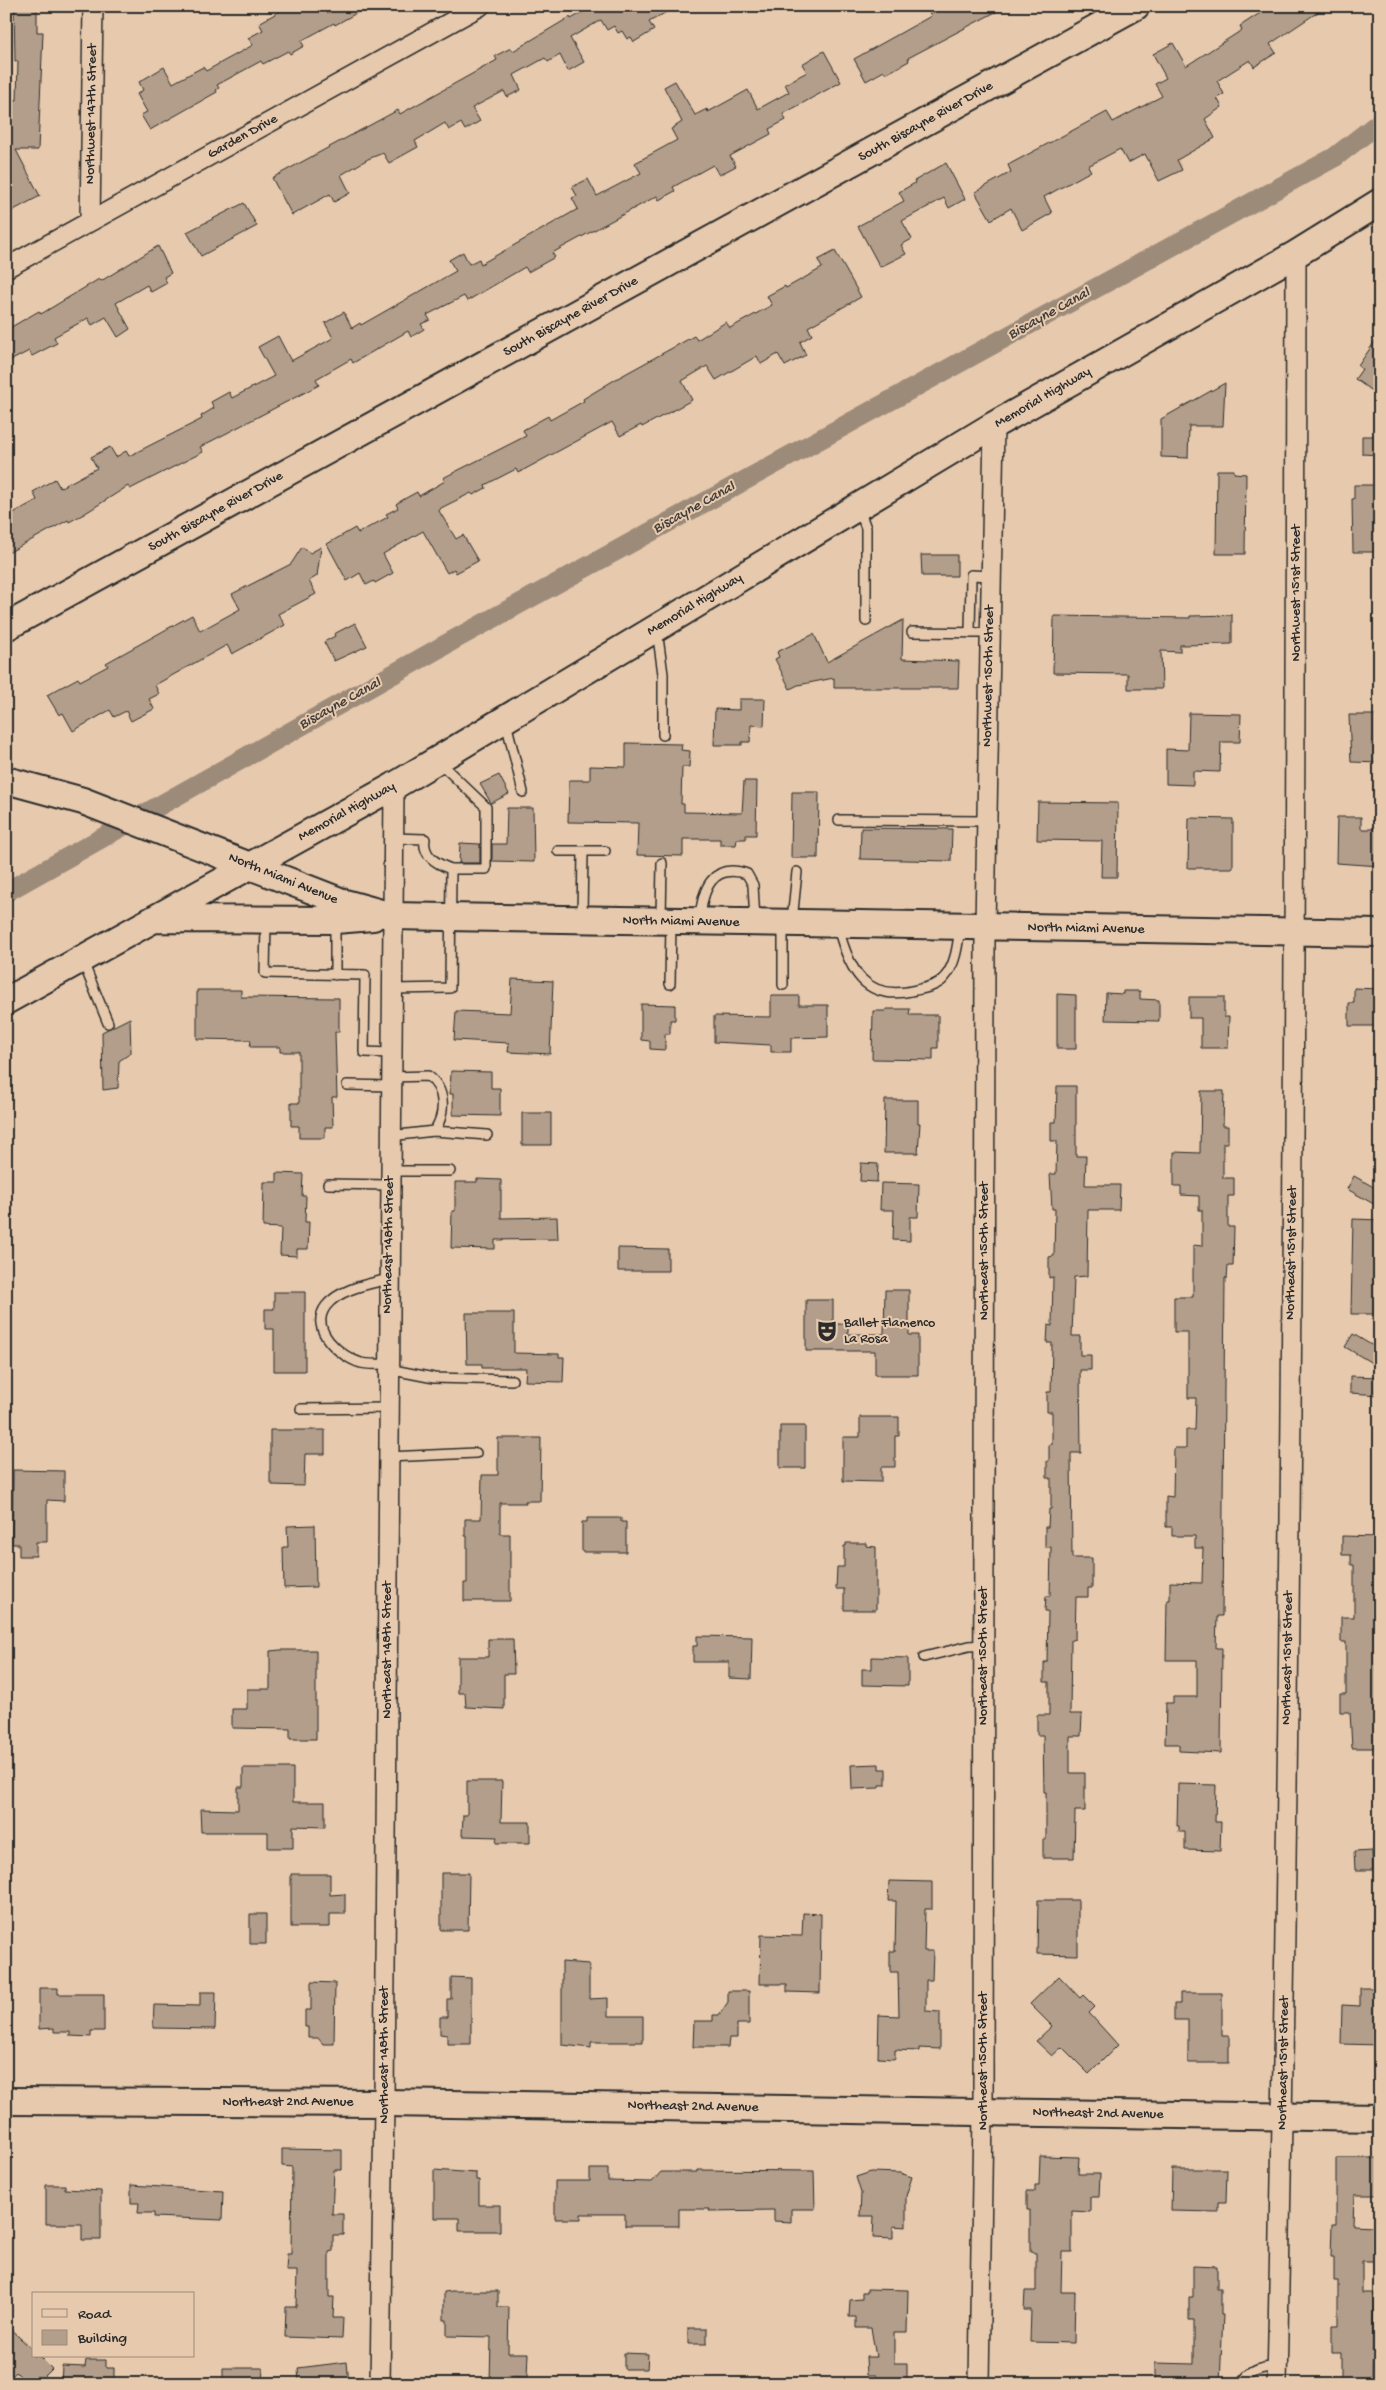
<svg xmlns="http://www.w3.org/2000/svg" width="1386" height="2390" font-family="'Gochi Hand',sans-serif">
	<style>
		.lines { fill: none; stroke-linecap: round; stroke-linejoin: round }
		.canal { stroke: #9d8b7a; stroke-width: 20 }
		.building { fill: #b29e8a; stroke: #2b2b2b }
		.lane-casing { stroke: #2b2b2b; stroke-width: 12 }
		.street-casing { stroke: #2b2b2b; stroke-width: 22 }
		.secondary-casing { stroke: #2b2b2b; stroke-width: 30 }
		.lane { stroke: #e7caae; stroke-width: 9 }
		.street { stroke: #e7caae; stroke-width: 19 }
		.secondary { stroke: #e7caae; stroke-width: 26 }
		.labels { text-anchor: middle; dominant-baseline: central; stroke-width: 4; stroke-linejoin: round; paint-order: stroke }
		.street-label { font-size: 14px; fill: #2b2b2b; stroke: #e7caae }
		.poi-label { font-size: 14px; fill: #2b2b2b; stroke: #e7caae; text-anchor: start }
		.water-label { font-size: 15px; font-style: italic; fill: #423e3b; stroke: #e7caae }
	</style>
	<rect width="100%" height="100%" fill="#e7caae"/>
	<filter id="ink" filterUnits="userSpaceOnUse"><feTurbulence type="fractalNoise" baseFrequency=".02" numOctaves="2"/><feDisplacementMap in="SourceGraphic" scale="10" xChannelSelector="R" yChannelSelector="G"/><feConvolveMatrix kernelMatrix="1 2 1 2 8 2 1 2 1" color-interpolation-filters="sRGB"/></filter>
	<g filter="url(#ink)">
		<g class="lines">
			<path class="canal" d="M6,892L459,637L1335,157L1380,122"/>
		</g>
		<path class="building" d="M14,6H37V32H43L38,150H16L40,196L6,214V170L11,168V128H6V100H17L18,61H15Z
			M289,6H369L335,25L334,23L301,41L304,46L290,54L288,51L263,64L261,61L217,85L219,88L216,90L217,92L150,130L141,115L147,112L137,94L143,90L139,82L164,67L173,83L203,67L206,71L253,45L248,38L263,30L259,23Z
			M594,6H677L649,22L654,30L634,42L631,37L627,39L622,31L618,33L614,26L607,30L601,20L570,38L584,62L568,71L560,55L548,62L545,58L514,75L521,90L507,97L504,91L472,108L480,121L465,130L461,123L449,130L445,123L415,141L418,147L389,163L383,153L368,159L341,175L350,193L334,202L330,194L292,215L272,178L398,110L400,114L497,60L495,56L511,48L513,51L570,17L571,19Z
			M926,6H1007L908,58L909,61L886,74L884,71L866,81L854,59L931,16Z
			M1271,6H1327L1270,44L1276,53L1254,67L1250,60L1217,81L1224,94L1217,98L1222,107L1205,119L1215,138L1177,160L1182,170L1159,181L1145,154L1128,163L1120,149L1088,166L1091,171L1044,197L1052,213L1022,230L1011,208L991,220L975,192L1011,172L1008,165L1107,112L1113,122L1162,96L1155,84L1166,78L1153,54L1173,43L1186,66L1242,30L1240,26Z
			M824,51L841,82L783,114L786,120L769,129L771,134L730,156L736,166L719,175L713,165L673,187L675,191L659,200L657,196L552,253L555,257L528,272L525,267L467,301L464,296L427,315L430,320L421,324L424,329L411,337L408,331L353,363L351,359L316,379L319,385L200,447L203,452L130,489L128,486L84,514L69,522L68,520L6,554V517L37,500L33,492L55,479L60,488L97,468L91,457L110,447L116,457L126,451L129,456L202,419L201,416L214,408L211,402L229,392L232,398L274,376L258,347L278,336L291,361L333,338L325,323L344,312L352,328L360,323L361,325L456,271L449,260L463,252L469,264L479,259L481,264L578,209L572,198L577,196L572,187L588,179L597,196L641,173L635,163L677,140L671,129L682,122L664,87L675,81L695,115L707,109L708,112L748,90L758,109L789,92L785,84L807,72L802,64Z
			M946,163L965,199L949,208L944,198L902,221L912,239L901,245L906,254L880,267L858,226L904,201L899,192L915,183L914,181Z
			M244,203L257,226L201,256L187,232Z
			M158,246L171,273L164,277L167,283L151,292L147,285L116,303L130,329L118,337L106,317L92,325L88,318L54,337L57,343L32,356L29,351L6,363V330L39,311L41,314L99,279L101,281Z
			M835,251L861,297L808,327L812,335L800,342L806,355L785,366L778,354L761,364L757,356L716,380L707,366L682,381L692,400L642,427L641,425L620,436L612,422L518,473L516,469L485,485L486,488L473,495L471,493L441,508L439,511L456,539L463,535L478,561L456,573L454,569L447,573L423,531L383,554L393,573L375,583L374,581L366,585L360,573L347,581L327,544L355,528L358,533L388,517L386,514L398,508L396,504L406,498L417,492L419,496L445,481L443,478L526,436L523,430L548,416L550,420L584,401L583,399L616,379L694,336L697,340L726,322L730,328L772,305L767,296L785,286L786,288L822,268L818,260Z
			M1380,334V397L1355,379L1362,369L1358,366Z
			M1225,383L1223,426H1189L1188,458L1161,457V419Z
			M1362,436H1380V455L1362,454Z
			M1217,470H1234V473L1246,474L1245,554H1216Z
			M1354,485H1380V552H1353L1352,499H1354Z
			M302,547L310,553L321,547L317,576L309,581L316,594L278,614L285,625L232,654L227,645L155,685L159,694L149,699L154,709L131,721L126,711L114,717L110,710L73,731L63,713L59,715L47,695L78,678L80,681L108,666L106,663L192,615L200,631L240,609L232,594L291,564Z
			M921,555H957V576H922Z
			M1232,615V644L1180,645V652L1161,651L1162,689H1128V674L1053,673L1054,616L1190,618V616Z
			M903,620L902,659L959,661L958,688H834V678L798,685L790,689L775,659L779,657L777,652L814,634L827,662Z
			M355,623L367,646L334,661L324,642L335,636L334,634Z
			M739,699H765L764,726L751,725L750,742H742V745H714L715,709L739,710Z
			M1189,713L1241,714L1240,742H1221L1220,772L1193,771V785L1166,784V749L1188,750Z
			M1349,715H1380V763L1351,762Z
			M626,743L682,744L681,750L690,751L689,767H682L681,804H684V812L742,813L744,781H757L756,835H746V839H737L736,845H720V839H683V856L637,855L638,823L568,822L569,780H590V766L626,767Z
			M499,775L509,794L491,803L480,784Z
			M792,792H819L818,858H791Z
			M1038,802L1118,803L1117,877H1101L1102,841L1037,840Z
			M507,808H533L534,862L492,861V844H506Z
			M1337,817H1361V829H1380V866L1336,863Z
			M1189,818L1233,819V868H1188Z
			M861,828L952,829L951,861L860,859Z
			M460,843L480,844V863H459Z
			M512,979L553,981L550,1054L508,1052L509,1043L454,1040L456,1011L510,1013Z
			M1354,988L1380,989V1026H1349V1003H1354Z
			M197,990H241V997L339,998V1032H335L337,1097H332L333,1127H325V1138H299V1126H291V1103H299V1052H280V1047H250L251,1040L197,1039Z
			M1123,991H1140V999L1159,1000V1021L1105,1020L1106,993L1123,994Z
			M1057,994L1076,995V1049H1057Z
			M771,996H799V1005H828V1037L791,1038V1052H771V1045L714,1042V1016L771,1017Z
			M1189,997H1224V1017H1229L1228,1048H1201V1018H1189Z
			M641,1004L675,1005V1020H670V1034H665V1050L650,1049V1041L641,1040Z
			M886,1009H910L909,1015H938V1048H933V1060L872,1059L873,1011H885Z
			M130,1018L131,1053L119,1061L118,1088L103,1090L102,1032Z
			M451,1071L491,1072V1088H500V1116L453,1115V1094H450Z
			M1057,1086H1076V1156H1086L1085,1185H1120L1119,1210H1088L1087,1276L1074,1277L1072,1336H1080V1355H1091V1370H1080L1081,1453H1071L1072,1558H1092V1588H1088V1597H1076L1075,1639L1071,1640L1070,1714H1082L1081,1736H1070V1773H1085V1811H1075L1074,1858H1043V1839L1046,1840V1792H1044L1043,1735H1037V1715H1049V1682H1044V1662H1047L1048,1611H1045L1046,1596H1050L1051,1547H1045V1527H1048L1049,1509H1051V1478H1047V1461H1049V1444H1052V1412H1047V1392H1051L1052,1343H1047L1048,1325L1052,1326L1053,1277L1049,1278V1257L1054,1256L1055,1209H1052L1050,1174H1056L1057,1141H1051V1122H1056Z
			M1201,1091H1224L1223,1126H1228V1143H1223V1178H1234V1196H1228V1227H1234L1233,1266H1228L1227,1278H1225L1222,1616H1217L1216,1648H1222L1221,1753L1179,1751V1744H1165L1166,1703H1173V1697H1197V1660H1166L1167,1600H1170V1582L1202,1583L1203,1548H1195V1536H1172V1527H1166V1496L1173,1497L1174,1448H1186V1430H1195L1196,1398H1188V1332H1174V1297H1193V1245L1202,1246V1210H1199V1196L1181,1195V1186H1174V1152L1200,1153Z
			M885,1100H918V1123H920L918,1153H884Z
			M522,1113H551V1145H522Z
			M861,1163L878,1164L877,1182L860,1181Z
			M277,1173L303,1174L302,1196H306L305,1222H309L308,1249H297V1256L280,1255L281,1228L263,1227L264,1182H277Z
			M1354,1176L1379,1190V1207L1347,1189Z
			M477,1179L501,1180V1218L557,1217L558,1239L495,1240V1249L451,1248L452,1211H455V1182H477Z
			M881,1183L919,1184L918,1217H910V1241L893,1240L894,1210H880Z
			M1353,1219L1380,1220V1314H1351Z
			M618,1248L668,1249V1271H618Z
			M885,1290H909V1335H918V1375H875V1351H806V1300H833V1324H848V1334H884Z
			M274,1292H305V1371H274V1329H265V1309H274Z
			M466,1313H514V1353L559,1354V1357H564L563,1382L525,1381L526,1368H482V1364H467Z
			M1353,1334L1378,1349L1377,1366L1345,1347Z
			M1350,1376L1380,1377V1395L1350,1393Z
			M860,1417H899V1436H895V1467H881V1482L843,1481V1437H860Z
			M780,1426H805V1468H780Z
			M270,1430H325V1454H305L304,1486L272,1485V1482H270Z
			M498,1438H541L540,1501H525L526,1503H500V1534H510V1601H464V1583H467V1536H465V1519H481L482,1475H498Z
			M13,1470L64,1471V1501L47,1500V1542H36V1556H19V1544H12Z
			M587,1518H621V1522H626V1552H582V1522H587Z
			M315,1525L316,1587L284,1588L283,1547H288L287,1526Z
			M1342,1536L1380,1537V1591H1377L1376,1627H1380V1666H1377L1380,1748H1352L1350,1712H1340V1694H1346V1642H1341V1617H1354V1565H1351V1555H1342Z
			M846,1543H866V1546L876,1547V1610H844V1589H836L837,1567H844V1546H846Z
			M697,1636L752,1637L751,1679L729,1678V1662H693V1646H697Z
			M488,1639H513L514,1674H504V1709L466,1707L465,1693H458V1657H488Z
			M280,1650H316V1739H290V1729L232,1728V1709H247V1689H270V1651Z
			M872,1657L908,1658V1686L862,1685V1669H872Z
			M879,1764V1769H886V1785H879V1788L852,1789L851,1765Z
			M243,1768H293V1802H325V1827L293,1826V1848H268V1832H201L200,1809L238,1810V1787H243Z
			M467,1781H502L501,1822H530V1843H496L497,1837L462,1836L463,1815H467Z
			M1178,1784L1216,1785L1215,1822H1221L1220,1851L1185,1850V1832H1179V1826H1177Z
			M1372,1851L1373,1870H1355L1354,1852Z
			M441,1873H469L468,1930H441Z
			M291,1874H330V1895L345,1894V1914H330V1927H291Z
			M889,1881L932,1882V1909H925L924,1951H933L932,1980H926V2011L940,2012V2049L919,2048V2051L895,2050V2059L878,2058L879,2015L899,2016L898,1972H890V1951H895L896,1901H888Z
			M1038,1900H1078V1955L1037,1954Z
			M803,1913L821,1914L820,1993L787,1992V1984H760L761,1935L802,1936Z
			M250,1914H266V1944H250Z
			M562,1962L589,1964V1999L608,1998V2016H643V2042H591V2048L562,2045Z
			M1059,1976L1080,1998L1083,1995L1095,2007L1089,2013L1118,2045L1089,2074L1062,2047L1052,2056L1036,2041L1052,2026L1030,2004Z
			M451,1977L471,1978V2044H447V2035L440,2034V2017H447V1999H451Z
			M311,1982L335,1983L334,2044H323L318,2038H308V2027H305V2010H311Z
			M39,1988H58V1994H104V2031H91V2037L70,2036V2032H54V2028L39,2029Z
			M1360,1988H1380V2045L1341,2044L1342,2005L1360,2006Z
			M728,1991H749V2024H737V2038H729L728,2047H693L694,2021H713V2015H719L728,2002Z
			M200,1992H216L215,2029L153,2028L154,2005L200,2006Z
			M1180,1993H1222V2036H1229V2063H1188V2020H1174V2004H1180Z
			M282,2149L342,2150V2170H334L332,2214H343V2235H333V2251L329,2252V2297H334L333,2318H343L342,2339L285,2337L286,2307H296L297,2271H286L287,2254H291L292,2167L282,2166Z
			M1040,2156L1079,2157L1078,2174H1100L1099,2197H1090V2212L1072,2211V2252H1062L1061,2292H1075L1074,2343L1030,2342L1031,2310H1024L1025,2291H1036V2253L1030,2252V2210H1027V2191H1035V2185H1039Z
			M1336,2158H1380V2195H1354L1353,2225L1374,2226V2261H1362V2293H1374L1372,2384H1341V2353H1332V2325H1338V2281H1334V2257H1331L1332,2225H1336Z
			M590,2169H608V2181L652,2182L661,2172H697V2170L814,2171L815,2209H791V2222L774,2221V2210L709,2211L710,2209H679V2226H625V2214H581V2219H555V2181H590Z
			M1172,2169H1227L1226,2202H1218V2212L1171,2211Z
			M434,2170L476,2173V2180H479V2205H500V2231H459V2218H434Z
			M871,2172L900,2173L912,2177L906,2196V2227L893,2226V2239L873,2238L874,2216H860L861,2193L856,2177Z
			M46,2185H65V2189L101,2191V2240H82V2224H46Z
			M131,2185L223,2191L222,2220L154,2217V2213H138L139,2203H131Z
			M1193,2265L1217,2266V2288H1221V2314H1223L1220,2384H1155V2363L1194,2364V2320H1189V2297H1193Z
			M867,2289L908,2290L907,2332H894V2363H907V2384H876V2375H867L866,2357H876L871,2328H856V2317H849L850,2300L862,2299V2292H867Z
			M452,2291H498V2307H509L508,2353H528L527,2377L507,2376L506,2384H490L491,2337L447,2336V2320H444V2292Z
			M6,2325L34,2351V2356H39L52,2369L37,2384H28L16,2372L6,2383Z
			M688,2328H707V2344H688Z
			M624,2353L648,2354L647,2369H624Z
			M86,2360H106V2368H114V2384H61L62,2366L85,2367Z
			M347,2362L349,2384H299L298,2368Z
			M223,2368H263L262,2384H223Z"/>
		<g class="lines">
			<g class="lane-casing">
				<path id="lane" d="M859,509L866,528V621
					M657,630L663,674V735
					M912,632L990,633
					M970,633L971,575L991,576
					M506,722L523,792
					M839,820L987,821
					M393,838L425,839C422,856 437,864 451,869
					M558,851H605
					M582,918L583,851
					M661,918L662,863
					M700,920C702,890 712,862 747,874L753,885L755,921
					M792,921L797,872
					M266,922L265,973L365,975L364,1052L391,1053
					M335,923V975
					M783,924V985
					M838,927C849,970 865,1003 916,990C925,988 937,986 944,978C956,965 958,943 960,927
					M83,962L108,1023
					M670,984L671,922
					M392,989L450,988L451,869H486V807L439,762
					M347,1085L391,1086
					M434,1131L487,1135
					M390,1136L434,1131C446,1114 446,1089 428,1076L391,1077
					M390,1171H450
					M328,1184L390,1185
					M388,1364C379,1364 370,1365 361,1363C341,1357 308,1330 326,1306C339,1289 369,1284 389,1279
					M388,1369L434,1378L512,1380
					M301,1409L388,1408
					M388,1457L476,1453
					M924,1657L969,1646L983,1645
					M1242,2384C1249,2369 1263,2368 1278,2366"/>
			</g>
			<g class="street-casing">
				<path id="street" d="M90,221L93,6
					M6,268L480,6
					M380,2384L384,2103L394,786
					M979,2384L983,2112L985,927L994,425
					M1277,2384C1292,1674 1295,964 1296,254"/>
			</g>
			<g class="secondary-casing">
				<path id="secondary" d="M6,627L1136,6
					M6,780L83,801L345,903L392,916L1380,933
					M155,919L335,920L373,917
					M6,1001L394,786L994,425L1296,254L1380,202
					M6,2101L384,2103L1380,2118"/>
			</g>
			<use href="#lane" class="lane"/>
			<use href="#street" class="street"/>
			<use href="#secondary" class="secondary"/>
		</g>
	</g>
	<defs>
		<g id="theatre-bare" transform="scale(1.725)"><path d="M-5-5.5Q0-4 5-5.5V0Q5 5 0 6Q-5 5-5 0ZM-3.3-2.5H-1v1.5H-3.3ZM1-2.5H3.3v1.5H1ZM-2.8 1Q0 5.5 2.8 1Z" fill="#2b2b2b" stroke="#e7caae" stroke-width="2.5" paint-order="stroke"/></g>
	</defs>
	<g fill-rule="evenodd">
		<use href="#theatre-bare" x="827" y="1331"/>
	</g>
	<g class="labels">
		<g class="street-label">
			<text transform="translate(92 114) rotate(-89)">Northwest 147th Street</text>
			<text transform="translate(926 122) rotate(-29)">South Biscayne River Drive</text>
			<text transform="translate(243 137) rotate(-29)">Garden Drive</text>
			<text transform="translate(571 317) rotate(-29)">South Biscayne River Drive</text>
			<text transform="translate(1043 398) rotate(-30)">Memorial Highway</text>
			<text transform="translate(216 512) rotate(-29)">South Biscayne River Drive</text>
			<text transform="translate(1296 593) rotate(-90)">Northwest 151st Street</text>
			<text transform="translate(695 605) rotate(-31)">Memorial Highway</text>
			<text transform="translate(989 676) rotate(-89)">Northwest 150th Street</text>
			<text transform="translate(347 812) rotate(-29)">Memorial Highway</text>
			<text transform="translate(283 879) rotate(22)">North Miami Avenue</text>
			<text transform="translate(681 922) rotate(1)">North Miami Avenue</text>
			<text transform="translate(1086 929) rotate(1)">North Miami Avenue</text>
			<text transform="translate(389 1245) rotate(-89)">Northeast 148th Street</text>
			<text transform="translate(984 1251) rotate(-90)">Northeast 150th Street</text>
			<text transform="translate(1292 1253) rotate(-89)">Northeast 151st Street</text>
			<text transform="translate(387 1650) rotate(-90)">Northeast 148th Street</text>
			<text transform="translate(983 1656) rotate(-90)">Northeast 150th Street</text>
			<text transform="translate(1288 1658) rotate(-89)">Northeast 151st Street</text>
			<text transform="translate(384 2055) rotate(-90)">Northeast 148th Street</text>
			<text transform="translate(983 2061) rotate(-90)">Northeast 150th Street</text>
			<text transform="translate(1284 2063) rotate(-89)">Northeast 151st Street</text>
			<text x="288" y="2102">Northeast 2nd Avenue</text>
			<text transform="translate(693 2107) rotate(1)">Northeast 2nd Avenue</text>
			<text transform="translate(1098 2114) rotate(1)">Northeast 2nd Avenue</text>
		</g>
		<g class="poi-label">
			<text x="844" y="1323">Ballet Flamenco<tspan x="844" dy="16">La Rosa</tspan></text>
		</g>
		<g class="water-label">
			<text transform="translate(1049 314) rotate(-29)">Biscayne Canal</text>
			<text transform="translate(694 508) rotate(-29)">Biscayne Canal</text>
			<text transform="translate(340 704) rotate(-29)">Biscayne Canal</text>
		</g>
	</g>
	<rect width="1386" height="2390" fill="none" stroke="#e7caae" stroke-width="25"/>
	<rect x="12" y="12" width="1361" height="2365" fill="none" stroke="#2b2b2b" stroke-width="2" filter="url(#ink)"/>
	<rect x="32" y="2292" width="162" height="65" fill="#e7caae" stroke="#9c8a7a"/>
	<rect x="42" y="2309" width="25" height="8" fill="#e7caae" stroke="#9c8a7a"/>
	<text x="78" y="2318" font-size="15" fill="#2b2b2b">Road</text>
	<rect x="42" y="2330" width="25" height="15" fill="#b29e8a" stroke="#9c8a7a"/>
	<text x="78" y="2342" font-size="15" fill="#2b2b2b">Building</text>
</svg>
